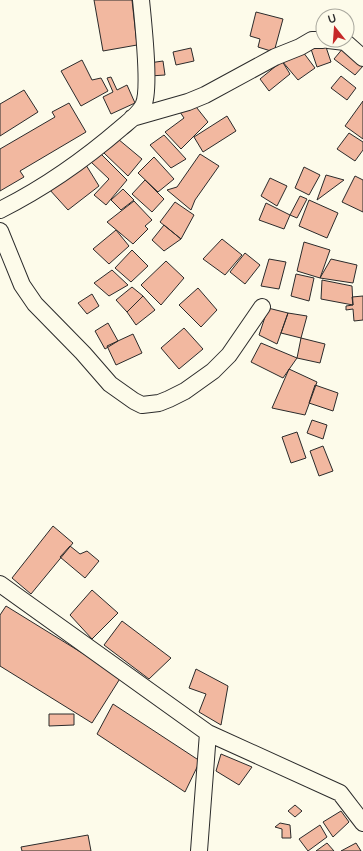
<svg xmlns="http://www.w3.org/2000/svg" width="363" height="851" font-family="'Nunito Sans',sans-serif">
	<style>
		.building { fill: #f2b8a0; stroke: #2b2b2b }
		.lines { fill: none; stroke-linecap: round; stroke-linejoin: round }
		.street-casing { stroke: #2b2b2b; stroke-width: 18 }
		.street { stroke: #fdfbea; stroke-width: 16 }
	</style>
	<rect width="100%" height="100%" fill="#fdfbea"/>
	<path class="building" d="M94,0H132L137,45L103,51Z
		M256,12L283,19L274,52L258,47L260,39L250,36Z
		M325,44L331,62L317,67L311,49Z
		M344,47L363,66L355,75L334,59Z
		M191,48L194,61L176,65L173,52Z
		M303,52L315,68L298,80L282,61Z
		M82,60L92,80L101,78L108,91L81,106L61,71Z
		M163,61L165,75L150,76L149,63Z
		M282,61L290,74L269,91L260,79Z
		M341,76L356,88L347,100L331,88Z
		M111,77L117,90L127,85L135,103L111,114L103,97L113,92L107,78Z
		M24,90L38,112L0,136V104Z
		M363,101V139L345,126Z
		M69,103L86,132L20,171L24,177L0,191V149L55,117L52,112Z
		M193,103L208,122L181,149L165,132L184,118L180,112Z
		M227,116L236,131L203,152L194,137Z
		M349,133L363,142V150L355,161L337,149Z
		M164,135L186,159L171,168L150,145Z
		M118,139L142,159L128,176L104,153Z
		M101,154L127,180L106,205L94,195L109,179L91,162Z
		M200,154L219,166L195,200L191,210L167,190L177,187Z
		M154,157L174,179L158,192L138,173Z
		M86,165L99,186L68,210L49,189Z
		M304,167L320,175L309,195L295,188Z
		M326,175L344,180L317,200Z
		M355,176L363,180V212L342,202Z
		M270,178L287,186L277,206L261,196Z
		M145,180L164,199L152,212L132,194Z
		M123,189L134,200L121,210L111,200Z
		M300,196L307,199L297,218L290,215Z
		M309,200L338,213L327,238L299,226Z
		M134,201L152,220L145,226L148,229L133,244L107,222Z
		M175,202L194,215L181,239L160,222Z
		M266,203L290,215L284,229L259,220Z
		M164,225L181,239L164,251L152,240Z
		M116,230L129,246L109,264L93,249Z
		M222,239L242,255L225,275L203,259Z
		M304,242L330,250L320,278L297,271Z
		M132,250L148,266L131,282L115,268Z
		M245,253L260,265L245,284L230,272Z
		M269,259L286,262L279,289L261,286Z
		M331,259L357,265L353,283L320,278Z
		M166,261L184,278L161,305L141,285Z
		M112,270L128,285L109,296L94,283Z
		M296,274L314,278L309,301L291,296Z
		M322,280L352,286L353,305L321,299Z
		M132,287L143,296L127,312L116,300Z
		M198,288L217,310L201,327L179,305Z
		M92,294L99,306L87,314L78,303Z
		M143,296L155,310L136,325L127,312Z
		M363,296V320L354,321L353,309L346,310V306L353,305L352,297Z
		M268,308L288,313L277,344L259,335Z
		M288,313L307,316L301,338L281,333Z
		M108,323L118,341L105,349L95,331Z
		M184,328L203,349L179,369L161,348Z
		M133,334L142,353L116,365L107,346Z
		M301,338L325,344L320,363L297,358Z
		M261,343L297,358L283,378L251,362Z
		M289,369L317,382L305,415L272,408Z
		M315,385L338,393L333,411L309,403Z
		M312,420L327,425L323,439L307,433Z
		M297,432L306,458L291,463L282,437Z
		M323,446L333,471L319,476L310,451Z
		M53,526L73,543L31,594L12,578Z
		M70,546L80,554L87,551L99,561L85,578L60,557Z
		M92,590L118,613L92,639L70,615Z
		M6,606L121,677L92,723L0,666V615Z
		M122,621L171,658L149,679L104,645Z
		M196,669L228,686L221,725L199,712L206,694L189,688Z
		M113,704L200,761L185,792L97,734Z
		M49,714H74V725L49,726Z
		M221,754L252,767L239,785L216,771Z
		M295,805L302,811L295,817L288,811Z
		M341,811L349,822L333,837L323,822Z
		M280,823L290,825L291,838H282V829L275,827Z
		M320,825L327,837L308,851L299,839Z
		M88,835L91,851H22L21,847Z
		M327,843L334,851H316Z
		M356,843L361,851H341Z"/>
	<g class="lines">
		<g class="street-casing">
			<path id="street" d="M328,40L345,42L363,58
				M132,118L188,102L205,95L275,57L300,47L312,40H323
				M0,210C42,189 85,159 121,128C128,122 138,115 143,106C151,91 143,21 141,0
				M0,231L22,285L35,304L83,353L110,384L134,401L142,405L159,403L169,399L185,391L213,371L229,355L262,307
				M0,584L208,733L340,793L363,823
				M199,851L208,733"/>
		</g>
		<use href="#street" class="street"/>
	</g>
	<g transform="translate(335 28) rotate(343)"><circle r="19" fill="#fdfbea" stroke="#a9a89e"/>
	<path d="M0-3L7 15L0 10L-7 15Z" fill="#c62828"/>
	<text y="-6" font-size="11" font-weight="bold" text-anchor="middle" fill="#2b2b2b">U</text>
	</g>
</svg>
